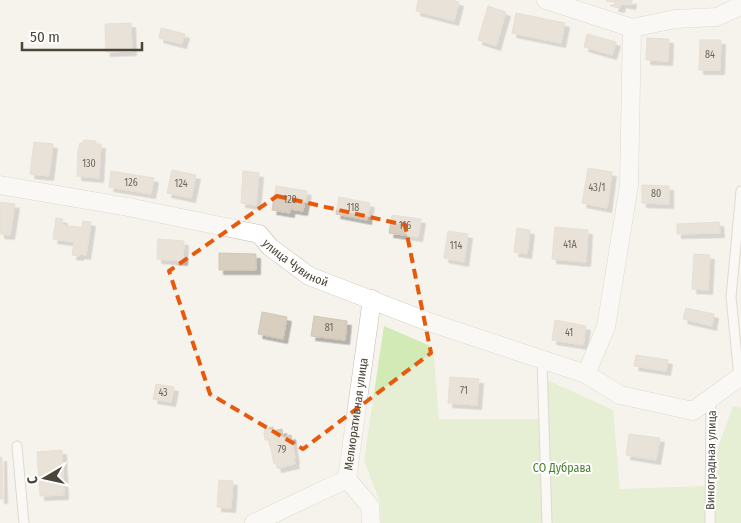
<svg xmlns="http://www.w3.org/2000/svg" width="741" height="523" font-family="'Fira Sans Condensed',sans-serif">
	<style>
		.green { fill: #d2eab5 }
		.building { fill: #d8cfc1; stroke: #d3c7b4; filter: url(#shadow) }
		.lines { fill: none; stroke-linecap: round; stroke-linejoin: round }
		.lane-casing { stroke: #c2bbae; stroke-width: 11 }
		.street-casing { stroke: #c2bbae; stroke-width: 19 }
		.lane { stroke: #fff; stroke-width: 9 }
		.street { stroke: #fff; stroke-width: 18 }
		.marked { fill: none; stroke: #e8590c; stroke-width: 4; stroke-dasharray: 10 6; stroke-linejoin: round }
		.labels { text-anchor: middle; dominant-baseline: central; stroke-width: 4; stroke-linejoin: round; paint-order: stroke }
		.number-label { font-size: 10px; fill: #6e675b }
		.street-label { font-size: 12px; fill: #4b4439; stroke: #fff }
		.park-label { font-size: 12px; fill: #4a7f2a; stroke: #fff }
	</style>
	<defs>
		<filter id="shadow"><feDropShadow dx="4.5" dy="4.5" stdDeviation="0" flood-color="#0004"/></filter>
	</defs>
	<rect width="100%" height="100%" fill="#f6f3ec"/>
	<path class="green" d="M384,326L433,347L439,419H539L543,378L613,410L620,489L704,486L733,406L741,408V523H381L380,503L364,460Z"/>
	<path class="building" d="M418,0H452L459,2L454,21L416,11Z
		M632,0L631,5L621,3L620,8L614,7L615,2L606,1Z
		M488,6L506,12L496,46L478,40Z
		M516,13L565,23L561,43L512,33Z
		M131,23L132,51L106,52L105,24Z
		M161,28L185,34L182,44L159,38Z
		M587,34L616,42L612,55L584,47Z
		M647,38L669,39L668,61L646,60Z
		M700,40H721L720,70H699Z
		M84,140L96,141V144H101L99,178L77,176L78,151L80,143H83Z
		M34,142L53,144L49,176L30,174Z
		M588,168L612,172L607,208L582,203Z
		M172,170L196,175L191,198L167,193Z
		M111,171L154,178L151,194L109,187Z
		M243,171L259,173L256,205L241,203Z
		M642,185L669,186V204L642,203Z
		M276,186L307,191L303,211L290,209V213L272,210Z
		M339,197L370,203L367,220L336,214Z
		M0,202L15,204L10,235L0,234Z
		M392,215L421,219L418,237L389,233Z
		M56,218L63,219L62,225L77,227H82L83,221L91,222L86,255L80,254L79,256L72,255L74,242L53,239Z
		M719,222L720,233L677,234V224Z
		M555,227L588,230L586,262L552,259Z
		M517,228L530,230L527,254L514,252Z
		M448,231L468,234L464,262L444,258Z
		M158,239L184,241L183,261L157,259Z
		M219,253L256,254V270H219Z
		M694,254L710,255L708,290L692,289Z
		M686,308L714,314L712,326L683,319Z
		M262,312L287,317L283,339L258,334Z
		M314,316L347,321L345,340L311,336Z
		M555,320L586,326L583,345L552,340Z
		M636,355L668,360L666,371L634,366Z
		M450,377L479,379L477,405L448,403Z
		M156,384L174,387L171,402L153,399Z
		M273,427V431L282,429L283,437L291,435L295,459L294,460L295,464L277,468L276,463L274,464L269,440H265L264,433L265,429Z
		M629,434L660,438L656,460L626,455Z
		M62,450L64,495L40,496L37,452Z
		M0,457H2L3,499H0Z
		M219,480L233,481L231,508L217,507Z"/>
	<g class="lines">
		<g class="lane-casing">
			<path id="lane" d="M542,360L547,523
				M739,377L731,297L741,191
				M17,446L24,523
				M710,523L711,398"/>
		</g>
		<g class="street-casing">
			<g id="street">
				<path d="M546,0L632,28L675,19L717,17L740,6V0"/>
				<path id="s1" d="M0,185L128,207L259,234L270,247L309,276L426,321L586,374L620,395L693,411L741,376"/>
				<path d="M586,374L606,327L629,185L632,28"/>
				<path d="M254,523L347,479"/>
				<path id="s2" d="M371,523L370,506L347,479L372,299"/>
			</g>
		</g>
		<use href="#lane" class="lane"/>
		<use href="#street" class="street"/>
	</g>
	<path d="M0 0H741V523H0ZM277,196L405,225L431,353L303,449L210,394L169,271Z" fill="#f6f3ec" fill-opacity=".55" fill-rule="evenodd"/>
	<path class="marked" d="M277,196L405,225L431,353L303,449L210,394L169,271Z"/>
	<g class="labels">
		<g class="number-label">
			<text x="710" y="55">84</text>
			<text x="89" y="164">130</text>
			<text x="131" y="183">126</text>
			<text x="181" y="184">124</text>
			<text x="597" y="188">43/1</text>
			<text x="656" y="194">80</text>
			<text x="290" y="200">120</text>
			<text x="353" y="208">118</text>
			<text x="405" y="226">116</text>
			<text x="570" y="245">41А</text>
			<text x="456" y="246">114</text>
			<text x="329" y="328">81</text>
			<text x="569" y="333">41</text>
			<text x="464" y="391">71</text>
			<text x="163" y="393">43</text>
			<text x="282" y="450">79</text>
		</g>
		<g class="street-label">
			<text stroke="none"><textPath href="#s1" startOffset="311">улица Чувиной</textPath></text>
			<text stroke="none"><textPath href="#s2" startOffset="118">Мелиоративная улица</textPath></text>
			<text transform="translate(711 460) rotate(-89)">Виноградная улица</text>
		</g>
		<g class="park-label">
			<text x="562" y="468">СО Дубрава</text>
		</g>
	</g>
	<g transform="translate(45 478) rotate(261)" stroke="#ffffff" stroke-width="4" paint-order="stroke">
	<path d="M0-4L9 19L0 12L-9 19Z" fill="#4b4439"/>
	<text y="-8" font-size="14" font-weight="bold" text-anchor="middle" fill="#4b4439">С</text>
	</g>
	<path d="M22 42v8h120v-8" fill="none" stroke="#4b4439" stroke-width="2.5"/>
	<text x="30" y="42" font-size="15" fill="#4b4439" stroke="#ffffff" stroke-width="4" paint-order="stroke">50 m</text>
</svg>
